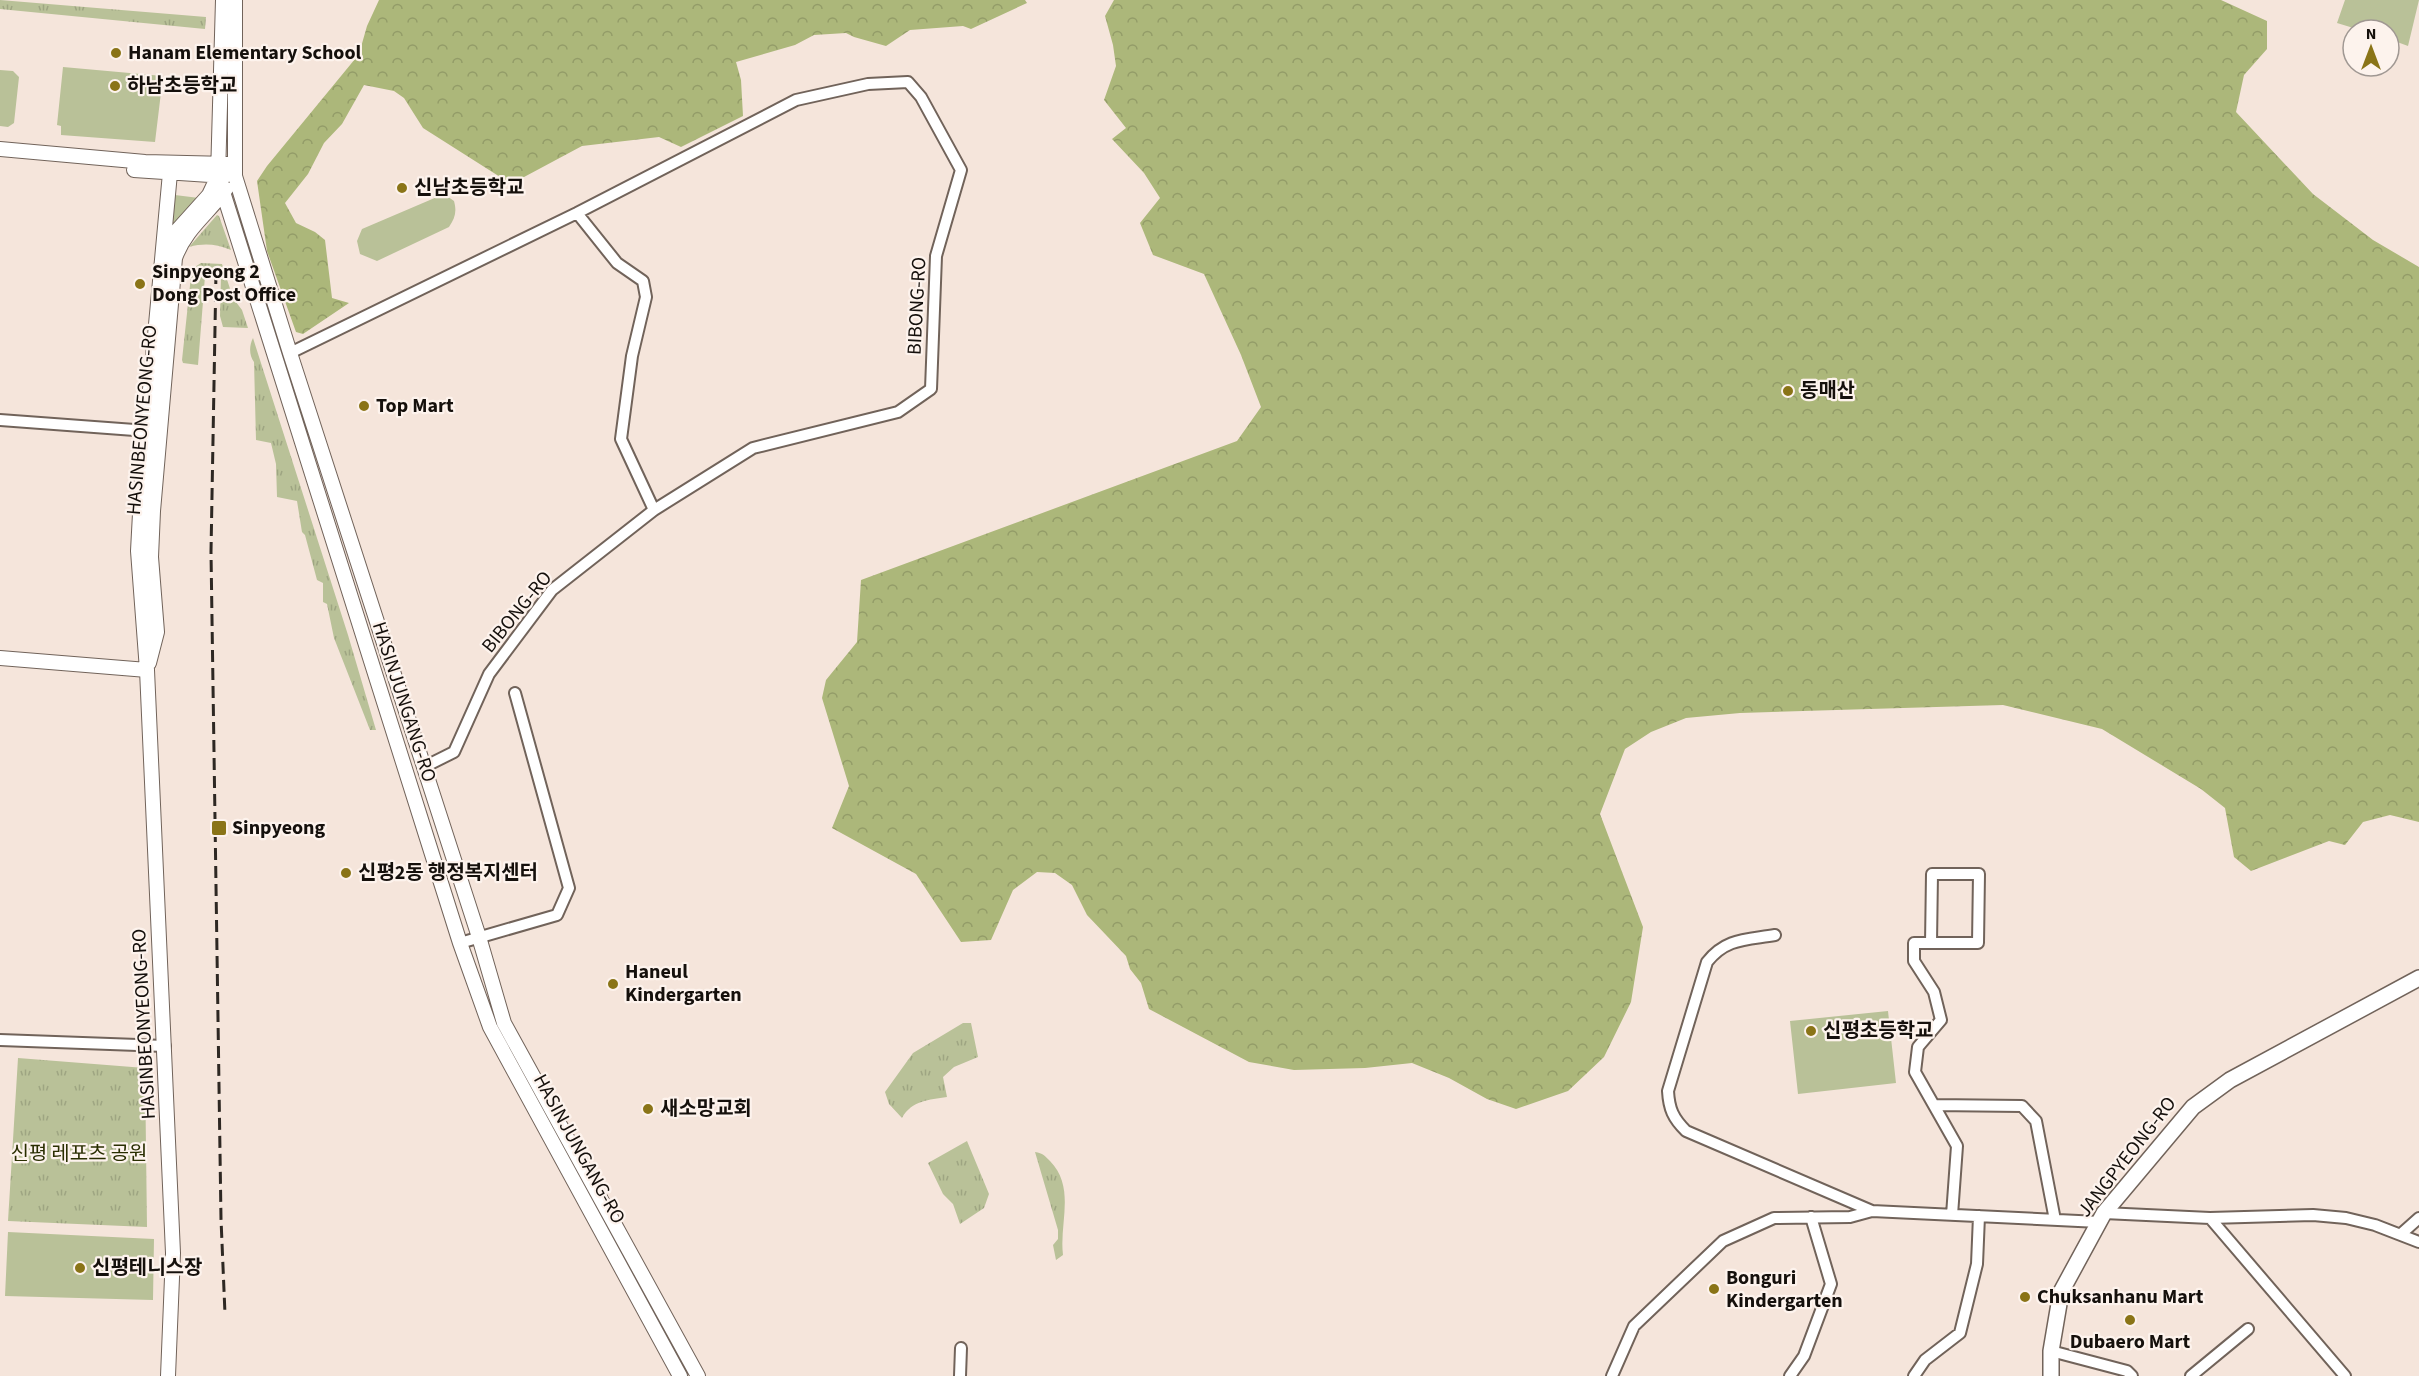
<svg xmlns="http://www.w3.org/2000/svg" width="2419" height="1376" font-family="'Source Sans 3','Noto Sans KR',sans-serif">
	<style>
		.grass { fill: url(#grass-tufts) }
		.forest { fill: url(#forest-crowns) }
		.pitch { fill: #b9c198 }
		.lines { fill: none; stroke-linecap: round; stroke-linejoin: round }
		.minor-casing { stroke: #71635a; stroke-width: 14 }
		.tertiary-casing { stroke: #71635a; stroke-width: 16 }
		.secondary-casing { stroke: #71635a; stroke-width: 18 }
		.minor { stroke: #fff; stroke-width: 10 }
		.tertiary { stroke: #fff; stroke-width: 14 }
		.secondary { stroke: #fff; stroke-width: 15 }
		.rail { stroke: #2e2823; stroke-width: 3; stroke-dasharray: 12 6; stroke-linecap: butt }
		.poi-dot { fill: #8a7417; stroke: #fdf3ed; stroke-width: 2 }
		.labels { text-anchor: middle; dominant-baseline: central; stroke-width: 4.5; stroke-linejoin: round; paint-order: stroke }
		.poi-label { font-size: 20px; font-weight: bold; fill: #15100c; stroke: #fdf3ed; text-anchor: start }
		.street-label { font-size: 20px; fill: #15100c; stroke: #fdf3ed }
		.park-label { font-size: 20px; fill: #292e00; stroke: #fdf3ed }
	</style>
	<defs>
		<pattern id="grass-tufts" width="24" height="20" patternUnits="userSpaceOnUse" patternTransform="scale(1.5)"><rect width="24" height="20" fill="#b9c198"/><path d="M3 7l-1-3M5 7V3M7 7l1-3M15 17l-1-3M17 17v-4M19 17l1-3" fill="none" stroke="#9ea582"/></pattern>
		<pattern id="forest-crowns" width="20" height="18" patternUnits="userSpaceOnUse" patternTransform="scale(1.5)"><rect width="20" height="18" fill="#acb77a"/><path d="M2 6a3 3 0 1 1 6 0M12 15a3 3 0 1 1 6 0" fill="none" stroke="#939c68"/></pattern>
	</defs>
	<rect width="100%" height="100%" fill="#f5e5db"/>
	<path class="grass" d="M0,0L206,17L205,29L0,9Z
		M175,195L199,198L172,228Z
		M217,215L219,216L231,250C215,244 205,243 189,247Z
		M201,263L222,264L233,298L242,310L248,328L223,327L220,316L221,276H205L198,365L183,363L182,360L191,276L195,267Z
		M253,338L348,635L376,730H370L334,638L327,604L323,602V583L317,580L305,535L302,532L297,501L277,497L276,464L271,443L256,440L254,362C249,355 249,346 253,338Z
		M963,1023H971L978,1057L954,1067L943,1077L947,1097C929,1100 912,1100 902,1118L889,1104L885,1092L913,1053Z
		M18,1058L145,1068L147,1227L8,1221Z
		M967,1141L989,1194L984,1208L960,1224L953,1204L943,1194L928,1163Z
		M1035,1152C1043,1153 1045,1156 1050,1161C1076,1188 1059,1223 1063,1255L1056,1260L1053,1245L1058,1239V1230Z"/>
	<path class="forest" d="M379,0H1025L1027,3L971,29L963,26L910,30L886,46L854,37L846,33L814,35L795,45L736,62L741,80L743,116L681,147L659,137L582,146L511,184L423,128L404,98L394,91L364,85L342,124L324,143L308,174L285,203L296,223L315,232L325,240L332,298L349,303L303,334L296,332L267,251L257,181L267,166L355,59L361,47L367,26Z
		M1114,0H2221L2267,21V49L2244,75L2236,112L2313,194L2373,240L2419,267V822L2390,815L2363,822L2345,845L2329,841L2251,871L2234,857L2225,808L2201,789L2102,729L2003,705L1740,713L1686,718L1651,732L1625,749L1600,814L1643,927L1631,1002L1604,1057L1568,1091L1516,1109L1487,1099L1449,1078L1412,1063L1365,1068L1294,1070L1249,1062L1149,1009L1141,983L1130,969L1126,956L1087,915L1072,885L1055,873L1037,872L1013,890L991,940L961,942L916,874L832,828L849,786L822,698L826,680L857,642L861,580L1237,441L1261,407L1241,355L1204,274L1153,255L1140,223L1160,198L1144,173L1112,139L1126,128L1104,100L1116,66L1113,45L1105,16Z"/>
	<path class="pitch" d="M2345,0H2419L2408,46L2389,39V30H2360L2337,23Z
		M63,67L163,76L155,142L61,135V126L57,125Z
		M0,70L13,71L19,77L14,123L8,127L0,126Z
		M444,194L454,201C457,212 455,218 449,227L377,261L360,254L357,241L362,229Z
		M1888,1011L1896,1083L1798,1094L1790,1021Z
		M8,1232L154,1239L153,1300L5,1296Z"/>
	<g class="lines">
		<g class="minor-casing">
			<path id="minor" d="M577,213L617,263L643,281L646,297L632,356L621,439L654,510
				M290,353L577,213L796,100L868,84L908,82L921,97L961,170L936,256L931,389L898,412L753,448L654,510L552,590L489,674L454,752L424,767
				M0,420L148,431
				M1775,935C1746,940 1726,938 1707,962L1668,1091C1669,1109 1673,1118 1686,1131L1872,1211
				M460,943L557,915L569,888L515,693
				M1931,943L1932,874H1979L1978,943H1914V961L1934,992L1941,1020L1918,1047L1915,1072L1957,1146L1952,1215
				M0,1040L165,1046
				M1934,1105L2022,1106L2036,1121L2055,1220
				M2104,1213L2210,1218L2313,1215L2346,1218L2375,1225L2419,1242
				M2210,1218L2345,1376
				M2401,1234L2419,1218
				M2051,1351L2127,1371L2132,1376
				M960,1376L961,1348
				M1612,1376L1634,1326L1723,1241L1774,1218L1850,1217L1872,1211L2099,1222
				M1790,1376L1804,1356L1831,1284L1811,1217
				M1914,1376L1925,1360L1960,1333L1977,1264L1979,1216
				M2191,1376L2248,1329"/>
		</g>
		<g class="tertiary-casing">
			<path id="tertiary" d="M223,0L218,176L460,943L490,1027L680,1376
				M235,0V176L290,353L479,937L504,1023L698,1376
				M0,149L145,162L228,164
				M134,170L225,176
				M165,248L173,235L209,195L218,176
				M0,658L147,670
				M149,663L157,632L151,557L153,511L175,258C186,228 208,214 226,189
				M168,1376L173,1253L147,670L138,551L142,476L170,173"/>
		</g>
		<g class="secondary-casing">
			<path id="secondary" d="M2051,1376V1351L2061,1292L2104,1213L2193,1107L2230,1080L2419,978"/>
		</g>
		<use href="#minor" class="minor"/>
		<use href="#tertiary" class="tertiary"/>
		<use href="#secondary" class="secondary"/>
		<path class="rail" d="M216,272L211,552L221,1219L225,1314"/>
	</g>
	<g class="poi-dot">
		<circle cx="116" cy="53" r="6"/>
		<circle cx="115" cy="86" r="6"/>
		<circle cx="402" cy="188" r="6"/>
		<circle cx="140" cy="284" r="6"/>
		<circle cx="1788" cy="391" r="6"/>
		<circle cx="364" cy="406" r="6"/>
		<rect x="211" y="820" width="16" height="16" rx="3"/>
		<circle cx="346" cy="873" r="6"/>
		<circle cx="613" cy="984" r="6"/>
		<circle cx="1811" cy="1031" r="6"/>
		<circle cx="648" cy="1109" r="6"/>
		<circle cx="80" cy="1268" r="6"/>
		<circle cx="1714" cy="1289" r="6"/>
		<circle cx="2025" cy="1297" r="6"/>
		<circle cx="2130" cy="1320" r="6"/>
	</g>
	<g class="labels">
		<g class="poi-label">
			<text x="128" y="53">Hanam Elementary School</text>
			<text x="127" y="86">하남초등학교</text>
			<text x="414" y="188">신남초등학교</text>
			<text x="152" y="272">Sinpyeong 2<tspan x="152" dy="23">Dong Post Office</tspan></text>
			<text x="1800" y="391">동매산</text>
			<text x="376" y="406">Top Mart</text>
			<text x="232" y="828">Sinpyeong</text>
			<text x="358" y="873">신평2동 행정복지센터</text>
			<text x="625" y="972">Haneul<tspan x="625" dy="23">Kindergarten</tspan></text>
			<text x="1823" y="1031">신평초등학교</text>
			<text x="660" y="1109">새소망교회</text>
			<text x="92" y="1268">신평테니스장</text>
			<text x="1726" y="1278">Bonguri<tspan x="1726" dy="23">Kindergarten</tspan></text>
			<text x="2037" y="1297">Chuksanhanu Mart</text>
			<text x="2130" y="1342" text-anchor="middle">Dubaero Mart</text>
		</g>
		<g class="street-label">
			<text transform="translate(917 306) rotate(-87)">BIBONG-RO</text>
			<text transform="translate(142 420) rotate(-85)">HASINBEONYEONG-RO</text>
			<text transform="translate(517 612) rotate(-51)">BIBONG-RO</text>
			<text transform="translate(404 702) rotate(72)">HASINJUNGANG-RO</text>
			<text transform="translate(144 1024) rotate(-93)">HASINBEONYEONG-RO</text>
			<text transform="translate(579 1149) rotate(61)">HASINJUNGANG-RO</text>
			<text transform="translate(2127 1157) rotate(-52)">JANGPYEONG-RO</text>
		</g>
		<g class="park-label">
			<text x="79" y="1154">신평 레포츠 공원</text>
		</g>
	</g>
	<g transform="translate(2371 48)"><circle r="28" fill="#fdf3ed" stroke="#a09893" stroke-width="1.5"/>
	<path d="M0-4.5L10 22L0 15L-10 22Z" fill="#8a7417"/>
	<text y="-9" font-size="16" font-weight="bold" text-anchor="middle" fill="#15100c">N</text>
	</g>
</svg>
